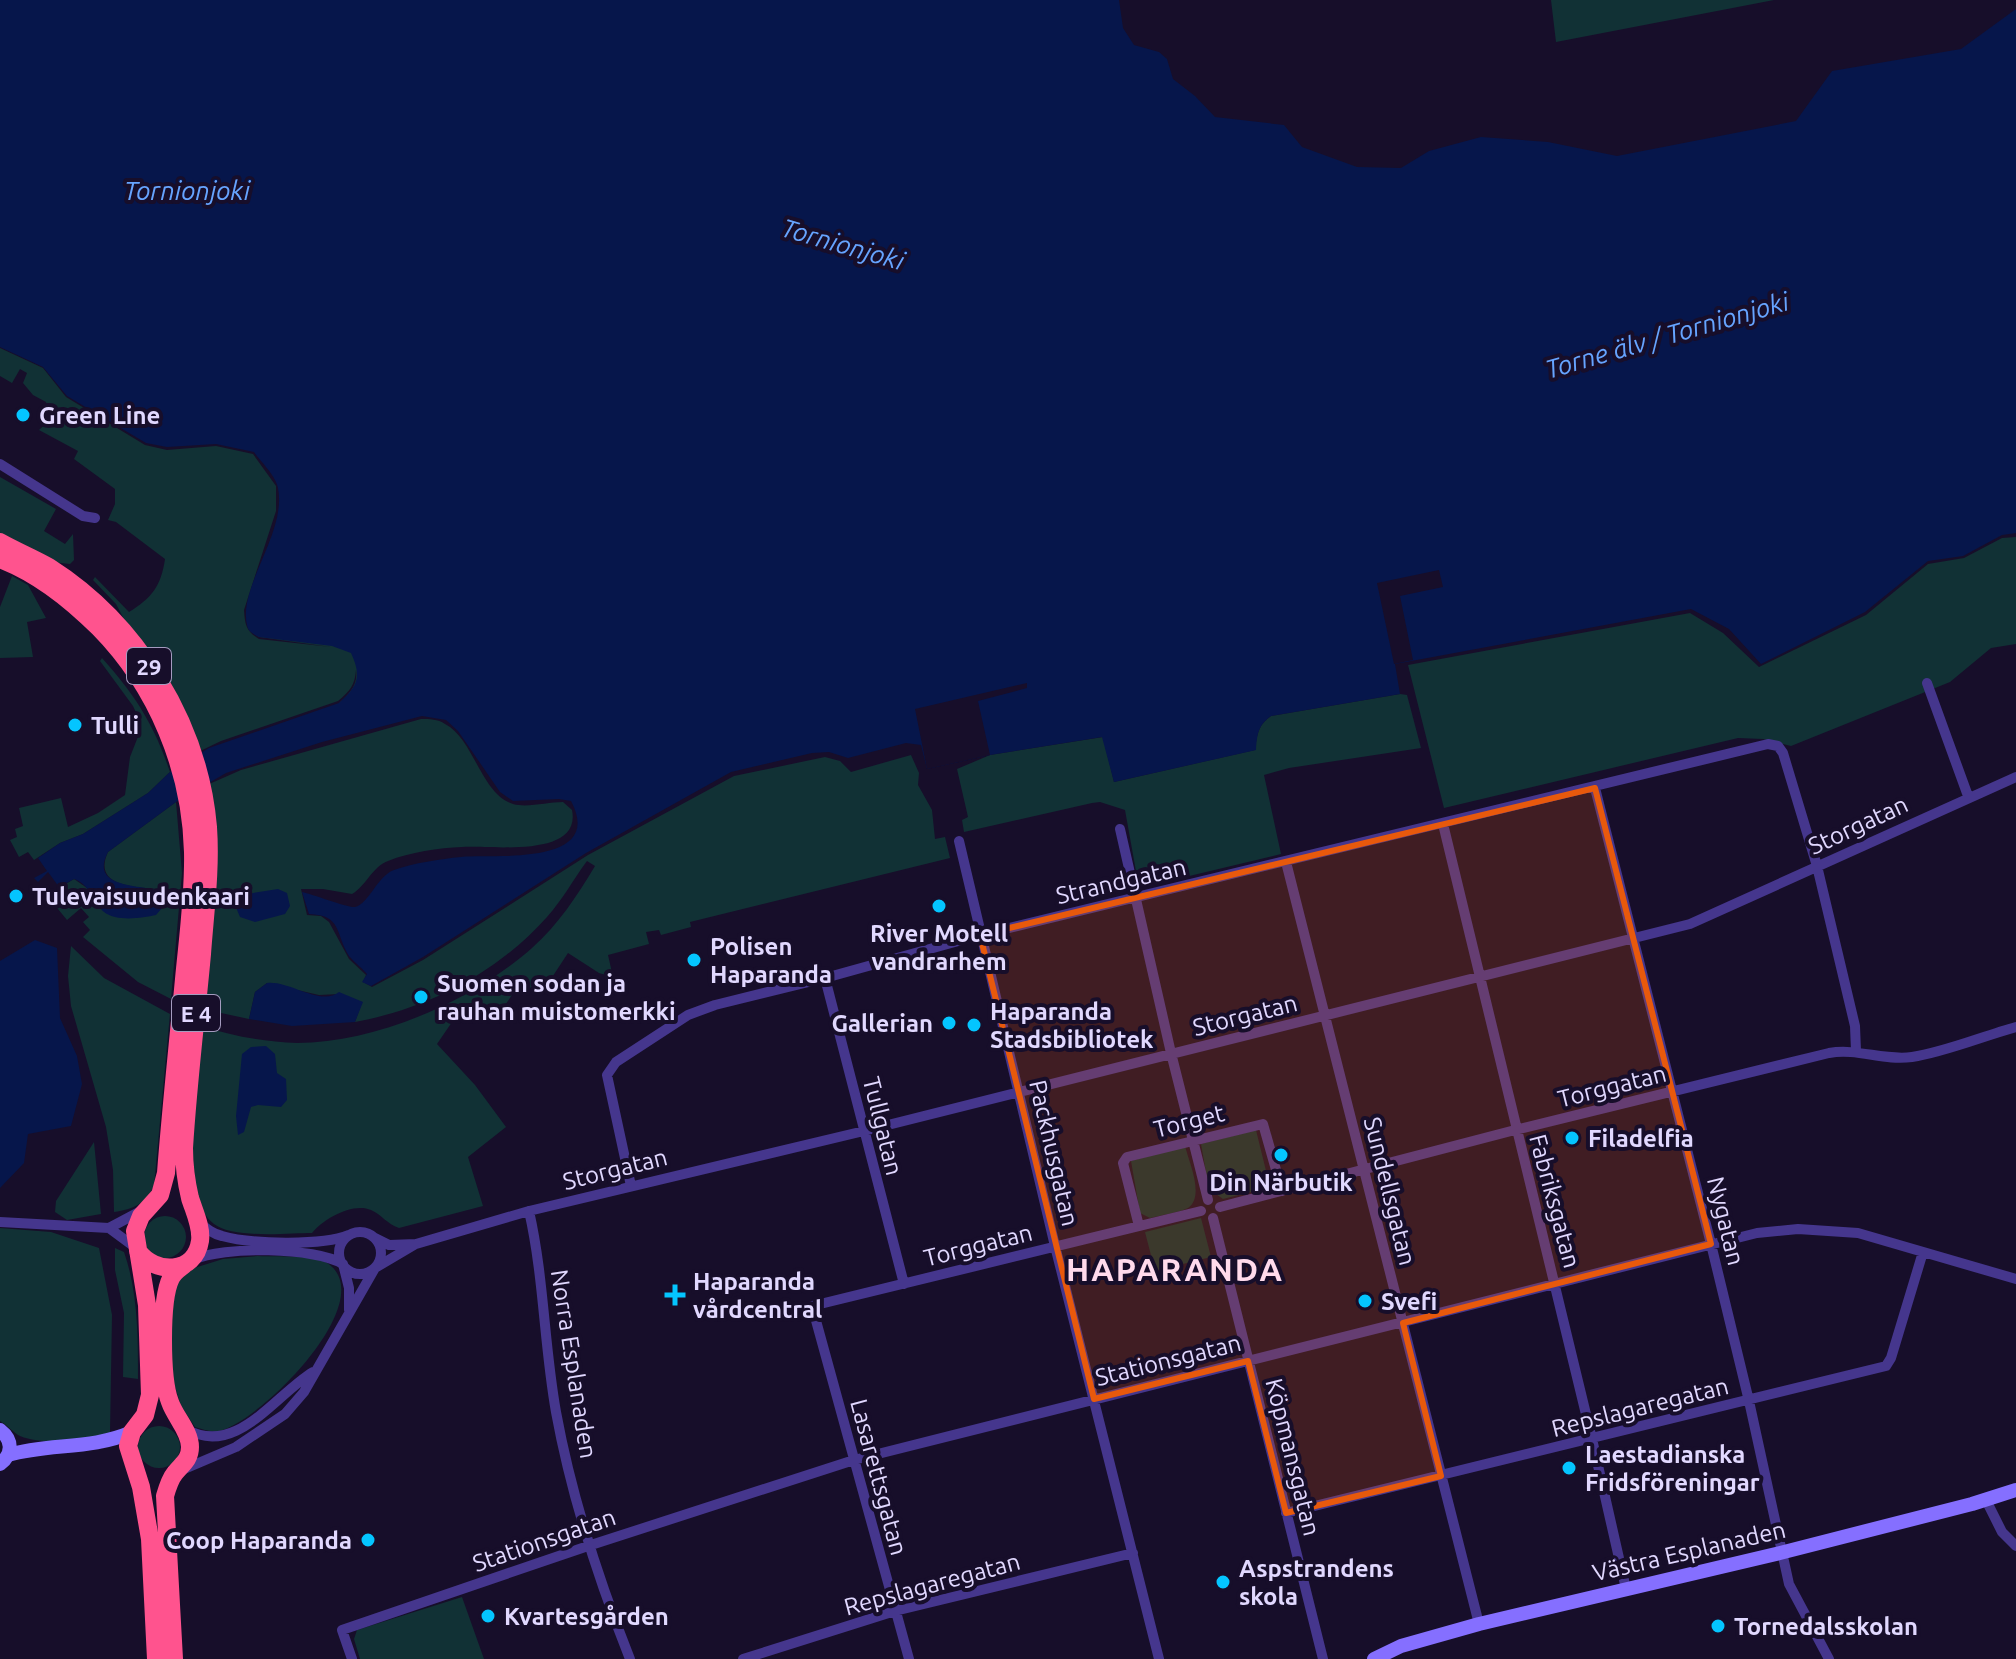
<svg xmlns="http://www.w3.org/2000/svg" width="2016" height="1659" font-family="Ubuntu,sans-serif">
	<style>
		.green { fill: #113135 }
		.water { fill: #06164b }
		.pier { fill: #170e2a }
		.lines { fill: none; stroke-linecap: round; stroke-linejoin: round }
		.street { stroke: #45368d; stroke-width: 10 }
		.secondary { stroke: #856fff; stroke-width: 14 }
		.highway { stroke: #ff538e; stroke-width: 18 }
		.marked { fill: #e8590c; fill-opacity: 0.2; stroke: #e8590c; stroke-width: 6; stroke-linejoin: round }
		.poi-dot { fill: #04c5ff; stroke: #170e2a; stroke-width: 3 }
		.labels { text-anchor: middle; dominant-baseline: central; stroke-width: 8; stroke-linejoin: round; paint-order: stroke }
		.shield { fill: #170e2a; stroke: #a49bbf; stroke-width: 2 }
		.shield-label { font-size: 22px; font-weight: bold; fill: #e1d8ff }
		.poi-label { font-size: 24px; font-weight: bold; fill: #e1d8ff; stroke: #170e2a; text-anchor: start }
		.street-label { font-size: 24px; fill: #e1d8ff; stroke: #170e2a }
		.water-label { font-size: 26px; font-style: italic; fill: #66a4ff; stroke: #170e2a }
		.district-label { font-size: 32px; font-weight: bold; letter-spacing: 2px; fill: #ffdaec; stroke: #170e2a }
	</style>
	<rect width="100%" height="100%" fill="#170e2a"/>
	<path class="green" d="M1551,0H1774L1556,42Z
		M0,348L43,368L66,397L145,445L167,450L216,446L253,454L276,486V511L244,610C245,625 246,631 259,639L331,647L259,637L250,631L246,611L271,538L477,622L339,703C350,693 358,685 356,670C355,685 350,691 338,701L221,741L198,752L150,652L125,621L116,604L93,580L95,577L129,612C152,598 161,586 165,559L116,522L108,520L115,504V489L74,459L78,451L39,430C49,422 50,415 46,402L33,395L23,383L27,373L20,369L12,383L0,376Z
		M0,477L56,509L44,531L65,544L73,534L74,560L70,564L53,562L0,537Z
		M2016,537V644L1991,648L1950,682L1791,746L1763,739L1738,738L1444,808L1408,665L1690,613L1723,633L1759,667L1866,615L1928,564L1964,558L2002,538Z
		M12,576L28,585L46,618L27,622L33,657L0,658V607Z
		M102,658C135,695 154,724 170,772L148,793L83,834L60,843L34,860L28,852L19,857L10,840L17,837L15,829L23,826L19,808L61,798L68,827L98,813L125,795L130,757L141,729L140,721L133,706L100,661Z
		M1400,694L1407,695L1421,748L1289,768L1264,775L1281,854L1139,888L1125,810L1100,802L1092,803L964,832L962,820L968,817L957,769L990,755L1103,737L1114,782L1255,750C1257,735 1258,725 1271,716Z
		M421,719C429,719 438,719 445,724C474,739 481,794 513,804C527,808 548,802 563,802L572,810C582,859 488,845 462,847C439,848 410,852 388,861C372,867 366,886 352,894L323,889H301L307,915L321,916L329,922L349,959L366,975L363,982L372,987L423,960L588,855L734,776L825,757L840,761L851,772L911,755L919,773L918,785L932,810L935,839L945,837L950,858L690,922L691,927L661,935L659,930L646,932L649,944L608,955L613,977L599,973L568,953L541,994L521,982L492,1024L463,1006L437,1044L475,1085L506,1127L468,1157L483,1206L399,1228C387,1224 382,1215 371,1210C353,1202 323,1219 312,1233C289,1233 233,1239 214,1224C197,1211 193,1181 191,1162L201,1026C232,1036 265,1042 297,1043C377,1043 473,1000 532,948C558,925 577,896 595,866L587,861C573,880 563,899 547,917C498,972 428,1009 355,1022L362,1002L339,994L319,995L267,983L255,992L249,1019L221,1013L219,1018L202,1013L207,785L241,770Z
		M176,802L182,873L171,999L138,982L83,937L90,930L83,922L89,917L81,908L67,920L53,903L59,898L54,891L74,879L87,888L157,889C135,887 92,887 108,852Z
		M71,946L104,978L170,1014L154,1186C145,1204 134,1209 114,1212L113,1170L106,1127L71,1006L68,976Z
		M1256,1130L1270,1187L1223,1199L1209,1189L1201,1144Z
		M94,1142L101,1214L67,1220L55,1212L56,1201Z
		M1185,1146C1189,1162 1205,1197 1188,1208C1178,1213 1161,1215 1150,1218L1140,1213L1131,1161Z
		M144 1237a21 21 0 1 1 42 0a21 21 0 1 1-42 0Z
		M1201,1218L1211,1257L1155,1271L1145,1232Z
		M0,1228L51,1232L99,1248L112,1315L110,1433C85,1441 45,1446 20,1436C14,1433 7,1425 0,1421Z
		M115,1248L124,1252C138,1292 138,1336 138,1379L123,1377L124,1313L115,1270Z
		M258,1256C275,1257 318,1254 330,1265C378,1304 260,1422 219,1431C212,1433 203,1429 195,1427L181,1406L171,1374L172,1296L177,1282L191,1269L223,1259Z
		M138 1447a21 21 0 1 1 42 0a21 21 0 1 1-42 0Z
		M462,1597L484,1659H360L354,1639L357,1630Z"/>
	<path class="water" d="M0,0H1119L1123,28L1134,45L1159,52L1167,59L1173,79L1195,96L1215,117L1284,125L1302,147L1357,167L1401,168L1429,151L1481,137L1548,142L1617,156L1796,121L1832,71L1961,49L2016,9V533L2002,535L1963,556L1928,561L1865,612L1761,664L1729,629L1691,609L1395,664L1400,694L1271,716C1258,725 1257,735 1256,750L1114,782L1102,737L990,755L927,769L921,745L906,743L848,758L829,752L812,753L731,772L586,853L423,957L371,986L362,982L367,974C362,968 354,962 349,956C335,933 342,915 309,914L302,892C312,894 348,908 355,907C369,904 377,876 394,870C414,863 440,859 461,857C492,854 606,867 571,801L559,799L513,801L500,792L458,731L446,720L422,716L322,742L226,773L176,802L108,852C87,892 150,883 163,893L162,908L156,915C142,918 117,922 104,912C92,902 90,884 74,879L59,887L48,872L38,882L34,878L47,871L38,858L60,843L83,834L148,793L170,772L209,748L339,703C358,686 362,677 351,653L332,646L259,637C254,634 248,632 247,625C238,586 287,533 278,488C276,476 261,462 254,452L216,444L167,447L146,443L67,396L43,367L0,347Z
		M278,889L287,893L290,906L285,914L255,922L240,917L235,905L236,900L253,893Z
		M35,940L57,948L60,1018L77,1056L82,1084L71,1126L28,1134L24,1163L0,1188V961Z
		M267,983C289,980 321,1007 339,992L363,1002L355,1022L292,1026L249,1019L255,992Z
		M266,1046L275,1054L277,1073L286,1079L287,1100L281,1107L258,1105L251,1107L244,1132L238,1135L236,1116L242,1054L251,1047Z"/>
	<path class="pier" d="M1439,570L1443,587L1400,596L1413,660L1394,664L1377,583Z
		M1027,683V688L978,701L990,755L927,769L915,709Z"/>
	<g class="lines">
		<path class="street" d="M0,464L83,516L95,518
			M1927,683L1968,796
			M1595,788L1711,1244L1749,1401L1789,1584L1829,1659
			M1443,824L1592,1439L1626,1589
			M1120,829L1171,1053L1208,1200
			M959,841L1055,1246L1159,1659
			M1286,862L1479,1624
			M825,978L904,1284
			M631,1186L607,1075L616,1062L688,1015L715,1005L825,978L980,935L1768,744L1778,746L1783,753L1817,866L1855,1026L1856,1051
			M1220,1207L1515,1130L1829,1053C1858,1048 1883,1061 1912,1057C1945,1052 1983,1036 2016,1027
			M529,1211C544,1277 544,1345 556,1412C571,1494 599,1581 630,1659
			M1213,1218L1323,1659
			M0,1222L109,1228
			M200,1223C207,1229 213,1234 222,1236C250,1244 322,1246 349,1235
			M1139,1226L1123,1163L1127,1157L1263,1124L1282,1191
			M339 1253a21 21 0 1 1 42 0a21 21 0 1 1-42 0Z
			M375,1238L389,1245L416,1244L529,1211L864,1131L1690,924L2016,777
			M136,1248L109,1228L141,1211
			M193,1260C223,1246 315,1247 343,1264L349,1288V1310
			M186,1429C236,1458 275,1395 313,1372
			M182,1470L236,1447L285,1414L304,1392L375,1268L414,1245
			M1986,1500L2002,1532L2016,1546
			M1286,1513L1886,1366L1891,1358L1923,1252
			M352,1659L342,1630L591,1545L854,1460L1757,1233L1798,1229L1858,1233L2016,1279
			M743,1659L895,1611L1133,1553
			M909,1659L812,1306L1201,1211"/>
		<path class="secondary" d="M0,1430C13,1440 13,1454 0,1464
			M8,1455C50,1443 91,1450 132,1432
			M1374,1659L1401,1646L1479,1624L1780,1553L1972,1504L2016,1490"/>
		<path class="highway" d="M0,542C16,551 33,558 49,567C137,623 199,723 208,827C211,870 205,912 202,954C196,1019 188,1083 184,1148C184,1165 186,1181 190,1198C194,1211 202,1227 200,1241C195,1274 155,1275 138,1251
			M0,559C37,573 71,600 99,628C157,687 191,769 193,852C194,894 188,937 184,979C178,1044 171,1108 166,1173L160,1195L141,1216L135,1231L147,1305L150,1395L145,1415L132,1432L128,1446L141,1487L150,1539L156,1659
			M174,1659L165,1496C167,1489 170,1479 175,1473C182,1464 190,1460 190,1447C190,1431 175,1417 170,1402C161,1379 160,1300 171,1278C174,1272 179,1269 184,1265"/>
	</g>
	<path class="marked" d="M1595,788L1711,1244L1403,1323L1441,1476L1286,1513L1248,1361L1094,1399L980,935Z"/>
	<g class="poi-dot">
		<circle cx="23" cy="415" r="8"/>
		<circle cx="75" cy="725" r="8"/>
		<circle cx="16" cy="896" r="8"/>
		<circle cx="939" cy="906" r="8"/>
		<circle cx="694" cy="960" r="8"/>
		<circle cx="421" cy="997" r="8"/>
		<circle cx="949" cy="1023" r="8"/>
		<circle cx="974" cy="1025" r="8"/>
		<circle cx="1572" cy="1138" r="8"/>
		<circle cx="1281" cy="1155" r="8"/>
		<path d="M671 1283h8v8h8v8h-8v8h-8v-8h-8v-8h8z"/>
		<circle cx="1365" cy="1301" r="8"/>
		<circle cx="1569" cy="1468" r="8"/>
		<circle cx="368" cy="1540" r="8"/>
		<circle cx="1223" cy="1582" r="8"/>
		<circle cx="488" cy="1616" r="8"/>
		<circle cx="1718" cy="1626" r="8"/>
	</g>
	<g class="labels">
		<g class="shield">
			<rect x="127" y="648" width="44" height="36" rx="6"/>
			<rect x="172" y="995" width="48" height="36" rx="6"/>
		</g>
		<g class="shield-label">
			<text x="149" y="666">29</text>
			<text x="196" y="1013">E 4</text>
		</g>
		<g class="poi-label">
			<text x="39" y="415">Green Line</text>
			<text x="91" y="725">Tulli</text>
			<text x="32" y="896">Tulevaisuudenkaari</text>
			<text x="939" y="933" text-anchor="middle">River Motell<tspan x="939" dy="28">vandrarhem</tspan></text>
			<text x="710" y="946">Polisen<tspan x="710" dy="28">Haparanda</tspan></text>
			<text x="437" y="983">Suomen sodan ja<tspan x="437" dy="28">rauhan muistomerkki</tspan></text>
			<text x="990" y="1011">Haparanda<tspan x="990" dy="28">Stadsbibliotek</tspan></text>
			<text x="933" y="1023" text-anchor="end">Gallerian</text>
			<text x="1588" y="1138">Filadelfia</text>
			<text x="1281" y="1182" text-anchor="middle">Din Närbutik</text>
			<text x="693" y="1281">Haparanda<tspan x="693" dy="28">vårdcentral</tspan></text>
			<text x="1381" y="1301">Svefi</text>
			<text x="1585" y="1454">Laestadianska<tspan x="1585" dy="28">Fridsföreningar</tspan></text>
			<text x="352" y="1540" text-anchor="end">Coop Haparanda</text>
			<text x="1239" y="1568">Aspstrandens<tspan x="1239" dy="28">skola</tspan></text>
			<text x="504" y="1616">Kvartesgården</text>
			<text x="1734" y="1626">Tornedalsskolan</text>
		</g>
		<g class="street-label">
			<text transform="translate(1858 825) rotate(-25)">Storgatan</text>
			<text transform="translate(1121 881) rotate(-13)">Strandgatan</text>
			<text transform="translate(1245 1015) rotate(-14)">Storgatan</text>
			<text transform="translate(1612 1086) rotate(-14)">Torggatan</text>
			<text transform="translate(1189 1121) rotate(-14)">Torget</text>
			<text transform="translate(883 1126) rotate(76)">Tullgatan</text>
			<text transform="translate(1054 1153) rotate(77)">Packhusgatan</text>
			<text transform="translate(615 1169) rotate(-14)">Storgatan</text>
			<text transform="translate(1390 1191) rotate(76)">Sundellsgatan</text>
			<text transform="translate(1555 1201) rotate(75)">Fabriksgatan</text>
			<text transform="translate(1726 1221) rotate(76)">Nygatan</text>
			<text transform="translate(978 1245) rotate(-14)">Torggatan</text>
			<text transform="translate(1168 1360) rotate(-14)">Stationsgatan</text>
			<text transform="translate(574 1364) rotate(81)">Norra Esplanaden</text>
			<text transform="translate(1640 1407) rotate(-14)">Repslagaregatan</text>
			<text transform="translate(1293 1457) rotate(76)">Köpmansgatan</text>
			<text transform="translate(879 1477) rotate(75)">Lasarettsgatan</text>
			<text transform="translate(544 1540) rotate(-19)">Stationsgatan</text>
			<text transform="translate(1689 1551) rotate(-13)">Västra Esplanaden</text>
			<text transform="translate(932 1584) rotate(-15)">Repslagaregatan</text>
		</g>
		<g class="water-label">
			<text x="187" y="190">Tornionjoki</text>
			<text transform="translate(843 244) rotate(16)">Tornionjoki</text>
			<text transform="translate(1667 335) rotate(-16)">Torne älv / Tornionjoki</text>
		</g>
		<g class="district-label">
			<text x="1175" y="1269">HAPARANDA</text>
		</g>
	</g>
</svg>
